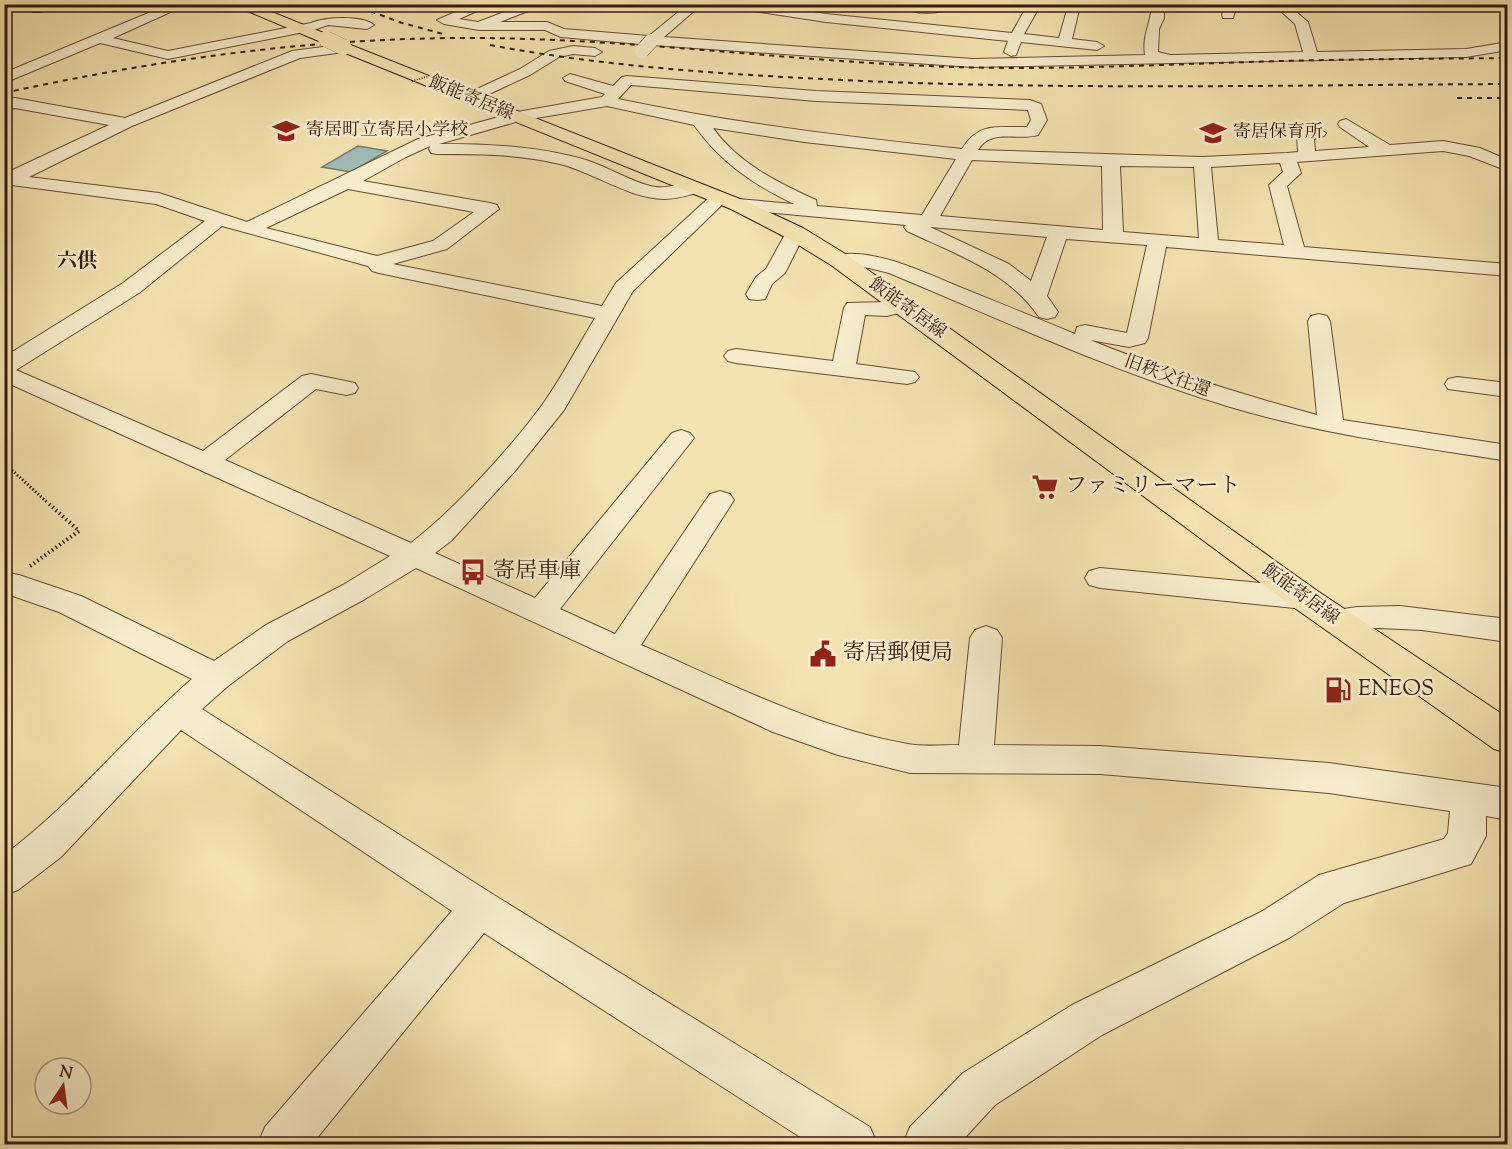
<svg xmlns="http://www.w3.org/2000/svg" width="1512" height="1149" font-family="'Sorts Mill Goudy','Noto Serif JP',serif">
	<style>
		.water { fill: #a0bbb6; stroke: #767b72; stroke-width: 1.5 }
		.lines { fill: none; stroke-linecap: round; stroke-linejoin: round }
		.minor-casing { stroke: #654c35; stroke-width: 2 }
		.major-casing { stroke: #361a0c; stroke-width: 2 }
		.path-far1 { stroke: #361a0c; stroke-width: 3; stroke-dasharray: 1.5 2; stroke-linecap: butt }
		.path { stroke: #361a0c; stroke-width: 4; stroke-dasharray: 1.5 3; stroke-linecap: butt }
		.minor { fill: #f7edcc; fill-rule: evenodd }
		.major { fill: #f3e3b0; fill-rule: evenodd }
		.rail { stroke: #361a0c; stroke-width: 2; stroke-dasharray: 5 5; stroke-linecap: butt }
		.minor-bridge-casing { stroke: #654c35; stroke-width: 15; stroke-linecap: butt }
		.major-bridge-casing { stroke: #361a0c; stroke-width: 16; stroke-linecap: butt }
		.path-bridge { stroke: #361a0c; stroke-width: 1.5; stroke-dasharray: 1 1.5; stroke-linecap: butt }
		.minor-bridge { stroke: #f7edcc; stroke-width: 14 }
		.major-bridge { stroke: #f3e3b0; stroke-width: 16 }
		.labels { text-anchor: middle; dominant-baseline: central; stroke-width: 5; stroke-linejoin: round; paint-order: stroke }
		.far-street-label { font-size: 18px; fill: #361a0c; stroke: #f7edcc }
		.far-poi-label { font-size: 18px; fill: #361a0c; stroke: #f7edcc; text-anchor: start }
		.far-neighbourhood-label { font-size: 20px; font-weight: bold; fill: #361a0c; stroke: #f7edcc }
		.poi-label { font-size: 22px; fill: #361a0c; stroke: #f7edcc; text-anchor: start }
	</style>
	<rect width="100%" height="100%" fill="#f3e3b0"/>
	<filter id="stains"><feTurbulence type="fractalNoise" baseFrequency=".00333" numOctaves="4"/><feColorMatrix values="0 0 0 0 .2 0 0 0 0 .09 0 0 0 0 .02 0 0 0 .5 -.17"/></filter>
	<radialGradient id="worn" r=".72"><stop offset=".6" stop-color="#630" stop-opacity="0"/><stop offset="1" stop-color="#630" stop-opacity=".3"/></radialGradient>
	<path class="water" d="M358,146L387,151L351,172L322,167Z"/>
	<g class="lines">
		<g class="minor-casing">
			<path id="minor" d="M38,4H57L41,12H33L31,9Z
				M170,4H188L113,38L168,51L311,23C325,17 362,15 374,25L367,29L328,25L314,30L168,59L100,43L4,83V73Z
				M474,4H493L459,19L478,22L525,4L530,8L528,11L500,22H547L564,29L649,36L688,4H702L664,37L973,59L1145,55C1142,34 1151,24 1152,4H1164V18L1159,29L1158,52L1170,55L1303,52L1295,24L1273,4H1287L1308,22L1317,52L1466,49L1508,42V50L1466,57L973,67L651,45L561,37L545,30H479L444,24L437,20Z
				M728,4H762L826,14L1012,33L1028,4H1041L1024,34L1059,38L1067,10L1073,6L1079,10L1072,39L1097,42L1104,46L1097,50L1021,42L1016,55L1011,56L1004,52L1008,41L826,22L734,8Z
				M911,4H950L951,7C943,14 914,15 906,8Z
				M987,4L976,9L970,5V4Z
				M1225,4H1237L1233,18H1223L1222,15Z
				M346,44L351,45L353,48L351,51L300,58L132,126L29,177L159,193L247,222L418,139L517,112L602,97L605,94L565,81L563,78L570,74L613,86L622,77L627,76L816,91L1030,100L1041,104L1047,120L1038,135C1016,141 991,128 978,150L1202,157L1287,153L1298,152L1297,135L1299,131L1318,128L1326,133L1324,136L1314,139L1315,151L1369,147L1340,127L1338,124L1340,121L1346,119L1390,145L1443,141L1480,148L1508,160V171L1469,156L1443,151L1297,162L1301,173L1287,186L1304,247L1508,264V276L1166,247L1148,338L1145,343L1129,347L1090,340C1164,370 1239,394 1317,415L1308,321L1311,316L1319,314L1327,316L1330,321L1343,420L1508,445V461C1413,446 1319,434 1227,406C1111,371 1000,319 889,273L869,268L832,264L829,260L832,256C874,245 933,277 972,292C1007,306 1041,320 1075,334L1077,327L1085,325L1127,333L1147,245L1066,239L1047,296L1058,312L1055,317L1047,319L1039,317C1008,271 955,254 907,231L904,227L906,225L731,209L729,205L731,201L738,199L794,204C754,185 720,162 694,125L607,106L519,121L439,144C489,144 538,146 586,160C608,167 628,180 650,186C669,191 685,180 700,184L703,188L700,192C689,195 677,199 664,199C628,198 595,173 560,164C520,154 478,154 437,154L431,153L429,149L430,146L406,157L363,181L490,203L497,205L499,209L447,249L393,264L602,306L616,283L713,194H727L729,198L633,291L564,410L515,471L451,541L435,553L535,598L672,433L681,430L690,433L694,438L560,609L615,634L710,494L720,491L730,494L734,500L641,645C727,682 815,728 908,744C924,747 943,745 959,745L970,638L975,630L986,626L997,630L1002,638L994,745L1100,746L1329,763L1508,788V820L1486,816V836L1471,864L1344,903L1289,938L1102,1035L995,1105L959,1144H903L910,1127L963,1073L1072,1005L1261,912L1319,875L1444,839L1448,833L1450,811L1329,793L1100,774L910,773L838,755L773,732L416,568L365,599L288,641L228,686L202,709L494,895L870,1127L877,1144H811L484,933L312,1144H258L265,1127L452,911L181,730L61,857L18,890L4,895V855C73,804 127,735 192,679L59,612L4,593V572L19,575L81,596L214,661L266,625L343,585L390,556L10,384L4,383V357L123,283L205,221L156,204L4,184V174L109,125L15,108L4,109V99L15,98L125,118L292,51ZM631,85L816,101L1028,110L1031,120L1027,127C998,128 979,121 962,149C846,137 732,123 618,99ZM713,128L804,142L956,159L922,215L817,206L816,200C778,183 738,163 713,128ZM972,160L1102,166L1103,230L940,216ZM1280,163L1283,172L1269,185L1284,245L1218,240L1211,167ZM1120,166L1194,167L1199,238L1123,232ZM348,189L474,212L433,241L377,256L266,228ZM222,226L368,266L372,271L379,273L595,318C578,346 563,375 545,401C512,447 455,509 411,543L225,460L316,389L346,395L355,393L358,388L355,383L311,374L302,376L203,451L16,370L139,293ZM930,227L1047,237L1031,281L1009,264Z
				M573,46L595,48L602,52L595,56L573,54L559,57L530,75L474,101L469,103L461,98L464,95L520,69L549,51Z
				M795,227L802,229L805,233L785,273L772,284L765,299L757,300L749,299L746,294L756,277L766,269L788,229Z
				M902,298L910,300L913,305L910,310L887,316L865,315L856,364L915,372L919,377L915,382L907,384L736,363L728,361L724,356L728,351L736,349L833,361L844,308L847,303L887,302Z
				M1457,377L1508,383V397L1448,389L1445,384L1448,379Z
				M1100,568L1304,587L1315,590L1319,598L1315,606L1304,609L1100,588L1089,585L1085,578L1089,571Z
				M1400,606L1508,619V642L1422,630L1379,628L1335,631L1324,628L1319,620L1324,612L1357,607Z"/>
		</g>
		<g class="major-casing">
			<path id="major" d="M231,4H252L331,36L333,39L331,42H321Z
				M343,42L745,201L803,228L847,255L1316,590L1508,718V753L1494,749L1292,606L831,265L787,238L731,209L338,50L335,47Z"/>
		</g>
		<path class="path-far1" d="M4,463L48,503"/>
		<path class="path" d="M30,566L79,531L47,502"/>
		<use href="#minor" class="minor"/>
		<use href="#major" class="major"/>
		<path class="rail" d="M352,4L399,22L443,34
			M490,45C613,68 737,75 862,81C1077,90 1293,85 1508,84
			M4,93C160,59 318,37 478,38C637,39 795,62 954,67C1053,70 1152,65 1250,62C1336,59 1422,59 1508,58
			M1457,98H1508"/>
		<g class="minor-bridge-casing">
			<path id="minor-bridge" d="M642,51L651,41"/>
		</g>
		<g class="major-bridge-casing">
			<path id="major-bridge" d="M326,39L343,47"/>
		</g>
		<path class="path-bridge" d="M412,81L433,75"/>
		<use href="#minor-bridge" class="minor-bridge"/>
		<use href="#major-bridge" class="major-bridge"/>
	</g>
	<defs>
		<g id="school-bare" transform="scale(2.07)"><path d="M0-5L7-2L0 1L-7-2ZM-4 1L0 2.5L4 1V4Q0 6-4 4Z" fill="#8f2418" stroke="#f7edcc" stroke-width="2.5" paint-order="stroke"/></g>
		<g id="supermarket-bare" transform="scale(2.07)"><path d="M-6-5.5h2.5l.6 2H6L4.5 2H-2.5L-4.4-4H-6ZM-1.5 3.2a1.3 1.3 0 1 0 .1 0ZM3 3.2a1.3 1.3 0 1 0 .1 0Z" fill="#8f2418" stroke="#f7edcc" stroke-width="2.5" paint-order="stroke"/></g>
		<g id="bus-bare" transform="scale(2.07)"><path d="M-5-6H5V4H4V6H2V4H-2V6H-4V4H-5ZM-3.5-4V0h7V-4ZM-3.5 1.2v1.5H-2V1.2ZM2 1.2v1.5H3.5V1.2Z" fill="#8f2418" stroke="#f7edcc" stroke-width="2.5" paint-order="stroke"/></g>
		<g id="civic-bare" transform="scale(2.07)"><path d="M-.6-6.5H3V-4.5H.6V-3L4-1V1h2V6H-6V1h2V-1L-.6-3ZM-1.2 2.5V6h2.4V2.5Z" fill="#8f2418" stroke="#f7edcc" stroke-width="2.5" paint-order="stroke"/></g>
		<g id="fuel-bare" transform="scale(2.07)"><path d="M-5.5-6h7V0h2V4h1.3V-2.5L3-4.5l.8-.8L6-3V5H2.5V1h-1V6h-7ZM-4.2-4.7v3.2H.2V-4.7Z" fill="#8f2418" stroke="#f7edcc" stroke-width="2.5" paint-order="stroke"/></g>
	</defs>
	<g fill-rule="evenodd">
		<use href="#school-bare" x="286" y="131"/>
		<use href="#school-bare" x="1213" y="133"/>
		<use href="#supermarket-bare" x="1045" y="487"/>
		<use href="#bus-bare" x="473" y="572"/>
		<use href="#civic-bare" x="823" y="654"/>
		<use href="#fuel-bare" x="1338" y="690"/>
	</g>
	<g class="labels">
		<g class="far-street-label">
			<text transform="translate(471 99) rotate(22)">飯能寄居線</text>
			<text transform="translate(907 309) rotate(36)">飯能寄居線</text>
			<text transform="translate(1167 377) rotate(20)">旧秩父往還</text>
			<text transform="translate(1300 595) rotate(36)">飯能寄居線</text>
		</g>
		<g class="far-poi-label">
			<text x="306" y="131">寄居町立寄居小学校</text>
			<text x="1233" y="133">寄居保育所</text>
		</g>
		<g class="far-neighbourhood-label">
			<text x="77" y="262">六供</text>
		</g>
		<g class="poi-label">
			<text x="1065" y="487">ファミリーマート</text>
			<text x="493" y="572">寄居車庫</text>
			<text x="843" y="654">寄居郵便局</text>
			<text x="1358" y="690">ENEOS</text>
		</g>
	</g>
	<rect width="1512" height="1149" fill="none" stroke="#f3e3b0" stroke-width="24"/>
	<rect x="6" y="6" width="1500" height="1137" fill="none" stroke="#361a0c" stroke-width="3"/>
	<rect x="12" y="12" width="1488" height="1125" fill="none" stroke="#361a0c" stroke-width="1.5"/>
	<g transform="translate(63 1086) rotate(13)"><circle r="28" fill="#f7edcc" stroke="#aa997f" stroke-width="1.5"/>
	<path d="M0-4.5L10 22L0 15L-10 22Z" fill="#8f2418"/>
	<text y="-9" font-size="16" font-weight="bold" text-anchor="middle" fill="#361a0c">N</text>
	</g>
	<rect width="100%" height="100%" filter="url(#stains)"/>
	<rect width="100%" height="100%" fill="url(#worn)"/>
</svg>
